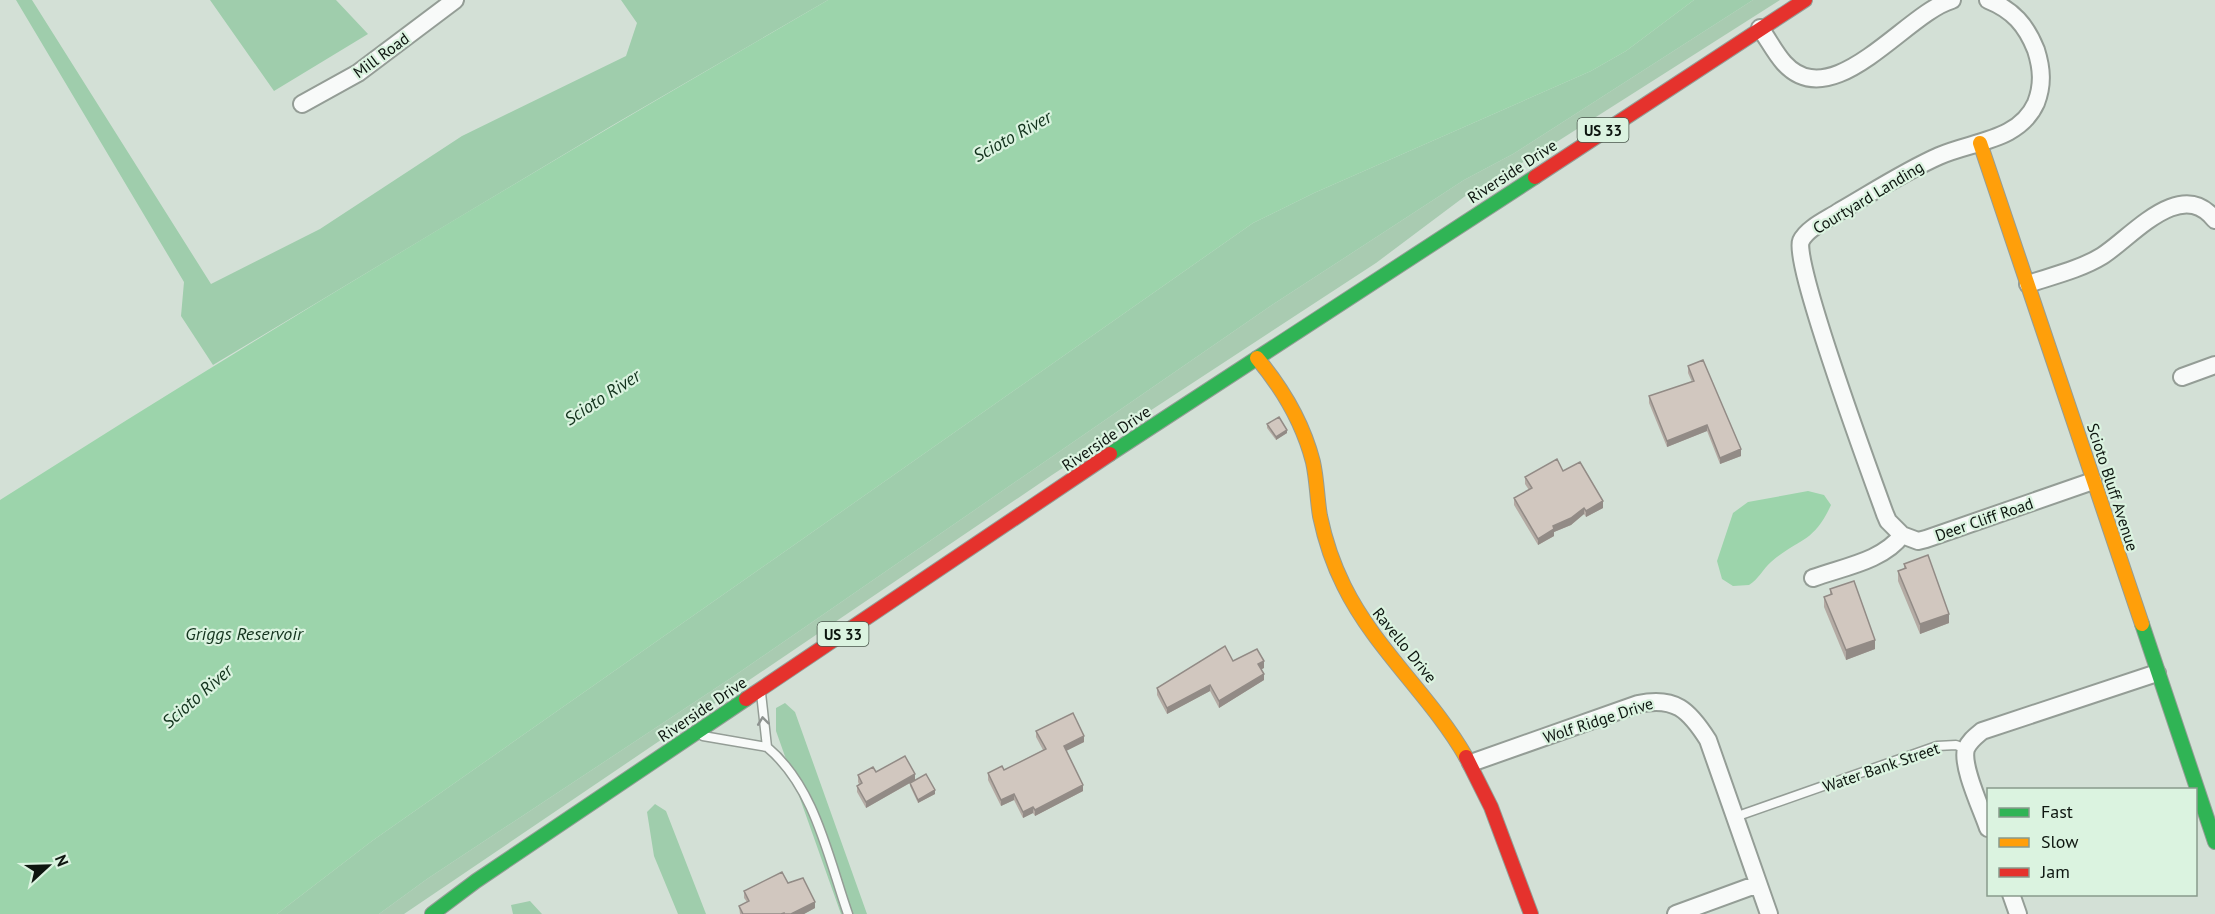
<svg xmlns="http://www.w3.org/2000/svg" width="2215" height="914" font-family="'PT Sans',sans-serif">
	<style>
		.green { fill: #a9cbb1 }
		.forest { fill: #9fcdac }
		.water { fill: #9cd4ab }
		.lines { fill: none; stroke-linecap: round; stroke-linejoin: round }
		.lane-casing { stroke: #949d96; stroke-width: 11 }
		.street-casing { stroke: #949d96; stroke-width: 20 }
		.fast-casing { stroke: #949d96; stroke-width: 16 }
		.slow-casing { stroke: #949d96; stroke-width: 16 }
		.jam-casing { stroke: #949d96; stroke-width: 16 }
		.lane { stroke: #f8faf9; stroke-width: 8 }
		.street { stroke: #f8faf9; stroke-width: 16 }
		.fast { stroke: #30b455; stroke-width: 14 }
		.slow { stroke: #ff9f0a; stroke-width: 14 }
		.jam { stroke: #e5322d; stroke-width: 14 }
		.wall { fill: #b4aba4 }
		.shaded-wall { fill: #928b86 }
		.building { fill: #d1c7bf; stroke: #928b86; stroke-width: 1.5 }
		.oneway { stroke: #8e9390 }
		.labels { text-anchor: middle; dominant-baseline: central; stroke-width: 4.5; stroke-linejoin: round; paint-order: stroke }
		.shield { fill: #dbf3e0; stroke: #4b584e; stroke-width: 1.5 }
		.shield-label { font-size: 15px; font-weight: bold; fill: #0d150f }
		.street-label { font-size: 16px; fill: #0d150f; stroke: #dbf3e0 }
		.water-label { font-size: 18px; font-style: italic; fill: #12321c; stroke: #dbf3e0 }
	</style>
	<rect width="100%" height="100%" fill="#d3e0d6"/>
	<path class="green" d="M1753,0H1780L1544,150L1468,194L1376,263L1052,475L404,914H379L427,879L734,676L1269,307L1464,180L1513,154Z"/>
	<path class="forest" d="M16,0H32L211,284L320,229L462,136L626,56L637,23L621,0H828L613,125L213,365L181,316L184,282Z
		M210,0H336L368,34L274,91Z
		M1694,0H1753L1513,154L1464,180L1269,307L734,676L427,879L379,914H277L372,841L1253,223L1314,193L1591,71L1626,51Z
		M785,703L795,712L867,914H841L776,731V708Z
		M655,804L666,811L706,914H678L654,856L647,812Z
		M530,901L542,914H513L511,905Z"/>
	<path class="water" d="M828,0H1694L1626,51L1591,71L1314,193L1253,223L372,841L277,914H0V500C272,327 549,162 828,0Z
		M1808,491L1824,495L1831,505C1813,544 1800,537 1771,562C1763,569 1758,580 1749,585L1733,586L1722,579L1717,561L1733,513L1748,502Z"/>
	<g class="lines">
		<g class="lane-casing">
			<path id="lane" d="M703,736L767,747L761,693
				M767,747C815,787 828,857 848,914
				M1735,817L1937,746L1956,745L1966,749"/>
		</g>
		<g class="street-casing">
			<path id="street" d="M1760,28C1768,39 1775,53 1784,63C1833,117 1906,13 1952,0
				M302,104L358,73L455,0
				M2028,284C2052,276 2081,269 2102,256C2132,237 2181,176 2215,220
				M2182,377L2215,365
				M1902,535L1888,521L1885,514C1872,478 1792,261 1801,241C1807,228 1828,219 1840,211C1873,192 1905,171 1939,156C1973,141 2019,141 2036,103C2043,85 2042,69 2036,50C2026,25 2013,10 1988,0
				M1813,578C1843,567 1883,561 1902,535L1918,541L1926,539L2093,481
				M1471,763L1638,704C1675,696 1689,710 1708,740L1769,914
				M1988,828C1982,810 1961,766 1966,749C1969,741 1976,736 1982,731L2157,673
				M2011,894L2018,914
				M1676,914L1758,884"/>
		</g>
		<g class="fast-casing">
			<path id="fast" d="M1110,454L1535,177
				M2142,624L2215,842
				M432,914L476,881L746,699"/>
		</g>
		<g class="slow-casing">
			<path id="slow" d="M1980,143L2142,624
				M1257,358C1283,389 1303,423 1313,462C1317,480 1317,498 1320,516C1325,540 1333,564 1344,586C1375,649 1431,696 1466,757"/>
		</g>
		<g class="jam-casing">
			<path id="jam" d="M1535,177L1805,0
				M746,699L1110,454
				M1466,757L1491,807L1531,914"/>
		</g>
		<use href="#lane" class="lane"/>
		<use href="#street" class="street"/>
		<use href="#fast" class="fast"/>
		<use href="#slow" class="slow"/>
		<use href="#jam" class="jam"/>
	</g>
	<path class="wall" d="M1688,366L1741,456L1720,464L1707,431L1667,447L1649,403V396L1692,382L1688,373Z
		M1267,424L1287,433L1276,440L1267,428Z
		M1563,471L1603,508L1586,517L1584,514L1571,525L1554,532V536L1538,545L1514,505V498L1529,490L1525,484V477Z
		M1904,564L1949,623L1920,634L1898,581V571L1904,569Z
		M1830,589L1875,649L1846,660L1824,607V597L1830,595Z
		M1233,661L1264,668L1261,669L1264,680L1219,708L1210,691L1167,714L1157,695V688Z
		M1036,731L1084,742L1066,751L1083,791L1035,816L1033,813L1023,818L1014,800L1001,806L988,780V773L1004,770L1043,750L1036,737Z
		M876,772L915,780L935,794L918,803L910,786V783L866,808L857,792V786L859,784L858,782V775Z
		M788,883L815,908L804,914H740L739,906L747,902L744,898V891Z"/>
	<path class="shaded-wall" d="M1707,425V431L1667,447V441Z
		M1287,430V433L1276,440V437Z
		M1741,449V456L1720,464V458Z
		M1603,501V508L1586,517V511Z
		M1584,508V514L1571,525L1554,532V536L1538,545V539L1553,526Z
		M1949,614V623L1920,634V624Z
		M1875,640V649L1846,660V650Z
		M1264,661V668L1258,671V664Z
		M1264,674V680L1219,708V701Z
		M1210,685V691L1167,714V708Z
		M1084,736V742L1064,752V746Z
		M915,774V780L866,808V802Z
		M1083,785V791L1035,816V810Z
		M935,790V794L918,803V800Z
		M1014,794V800L1001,806V800Z
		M1033,807V813L1023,818V812Z
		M815,902V908L804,914H791Z"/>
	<path class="building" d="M1703,360L1741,449L1720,458L1707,425L1667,441L1649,396L1694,381L1688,366Z
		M1279,417L1287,430L1276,437L1267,424Z
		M1557,459L1563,471L1580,462L1603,501L1586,511L1584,508L1571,518L1553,526L1554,529L1538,539L1514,498L1532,488L1525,477Z
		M1928,555L1949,614L1920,624L1898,571L1906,568L1904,564Z
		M1854,581L1875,640L1846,650L1824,597L1832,594L1830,589Z
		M1225,646L1233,661L1257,649L1264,661L1258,664L1264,674L1219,701L1210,685L1167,708L1157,688Z
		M1073,713L1084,736L1064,746L1083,785L1035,810L1033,807L1023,812L1014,794L1001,800L988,773L1002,766L1004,770L1046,749L1036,731Z
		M905,756L915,774L866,802L857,786L862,783L858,775L873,767L876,772Z
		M926,774L935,790L918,800L910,783Z
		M782,872L788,883L803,878L815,902L791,914H784V913L781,914H743L739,906L749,901L744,891Z"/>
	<defs><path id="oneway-chevron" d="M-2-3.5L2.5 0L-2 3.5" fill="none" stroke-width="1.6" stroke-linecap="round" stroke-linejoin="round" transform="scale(1.5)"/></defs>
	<use class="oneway" href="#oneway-chevron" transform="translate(763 721) rotate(-97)"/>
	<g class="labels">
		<g class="shield">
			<rect x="1577.5" y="118" width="51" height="24" rx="4.5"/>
			<rect x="817.5" y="622" width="51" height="24" rx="4.5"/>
		</g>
		<g class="shield-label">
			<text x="1603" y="130">US 33</text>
			<text x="843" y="634">US 33</text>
		</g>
		<g class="street-label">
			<text transform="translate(381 55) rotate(-36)">Mill Road</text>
			<text transform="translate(1512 171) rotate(-33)">Riverside Drive</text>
			<text transform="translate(1868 197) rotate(-31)">Courtyard Landing</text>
			<text transform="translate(1106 438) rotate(-34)">Riverside Drive</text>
			<text transform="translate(2113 487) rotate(72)">Scioto Bluff Avenue</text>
			<text transform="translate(1984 519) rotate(-19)">Deer Cliff Road</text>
			<text transform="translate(1405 645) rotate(51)">Ravello Drive</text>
			<text transform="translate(702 709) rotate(-34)">Riverside Drive</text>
			<text transform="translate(1598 720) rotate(-18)">Wolf Ridge Drive</text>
			<text transform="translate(1881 767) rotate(-19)">Water Bank Street</text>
		</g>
		<g class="water-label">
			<text transform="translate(1012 136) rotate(-29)">Scioto River</text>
			<text transform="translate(602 397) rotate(-33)">Scioto River</text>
			<text x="244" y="633">Griggs Reservoir</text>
			<text transform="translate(197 696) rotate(-41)">Scioto River</text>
		</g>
	</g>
	<rect x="1987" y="788" width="210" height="108" fill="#dbf3e0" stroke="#899a8c" stroke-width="1.5"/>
	<rect x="1999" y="808" width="30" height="9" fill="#30b455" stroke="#899a8c" stroke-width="1.5"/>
	<text x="2041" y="818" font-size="18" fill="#0d150f">Fast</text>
	<rect x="1999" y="838" width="30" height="9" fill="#ff9f0a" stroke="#899a8c" stroke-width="1.5"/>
	<text x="2041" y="848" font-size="18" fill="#0d150f">Slow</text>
	<rect x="1999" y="868" width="30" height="9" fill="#e5322d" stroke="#899a8c" stroke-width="1.5"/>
	<text x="2041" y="878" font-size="18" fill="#0d150f">Jam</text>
	<g transform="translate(48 866) rotate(68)" stroke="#dbf3e0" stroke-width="4.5" paint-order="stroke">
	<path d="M0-4.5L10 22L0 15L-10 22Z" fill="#0d150f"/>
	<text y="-9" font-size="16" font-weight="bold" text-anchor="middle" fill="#0d150f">N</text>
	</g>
</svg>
